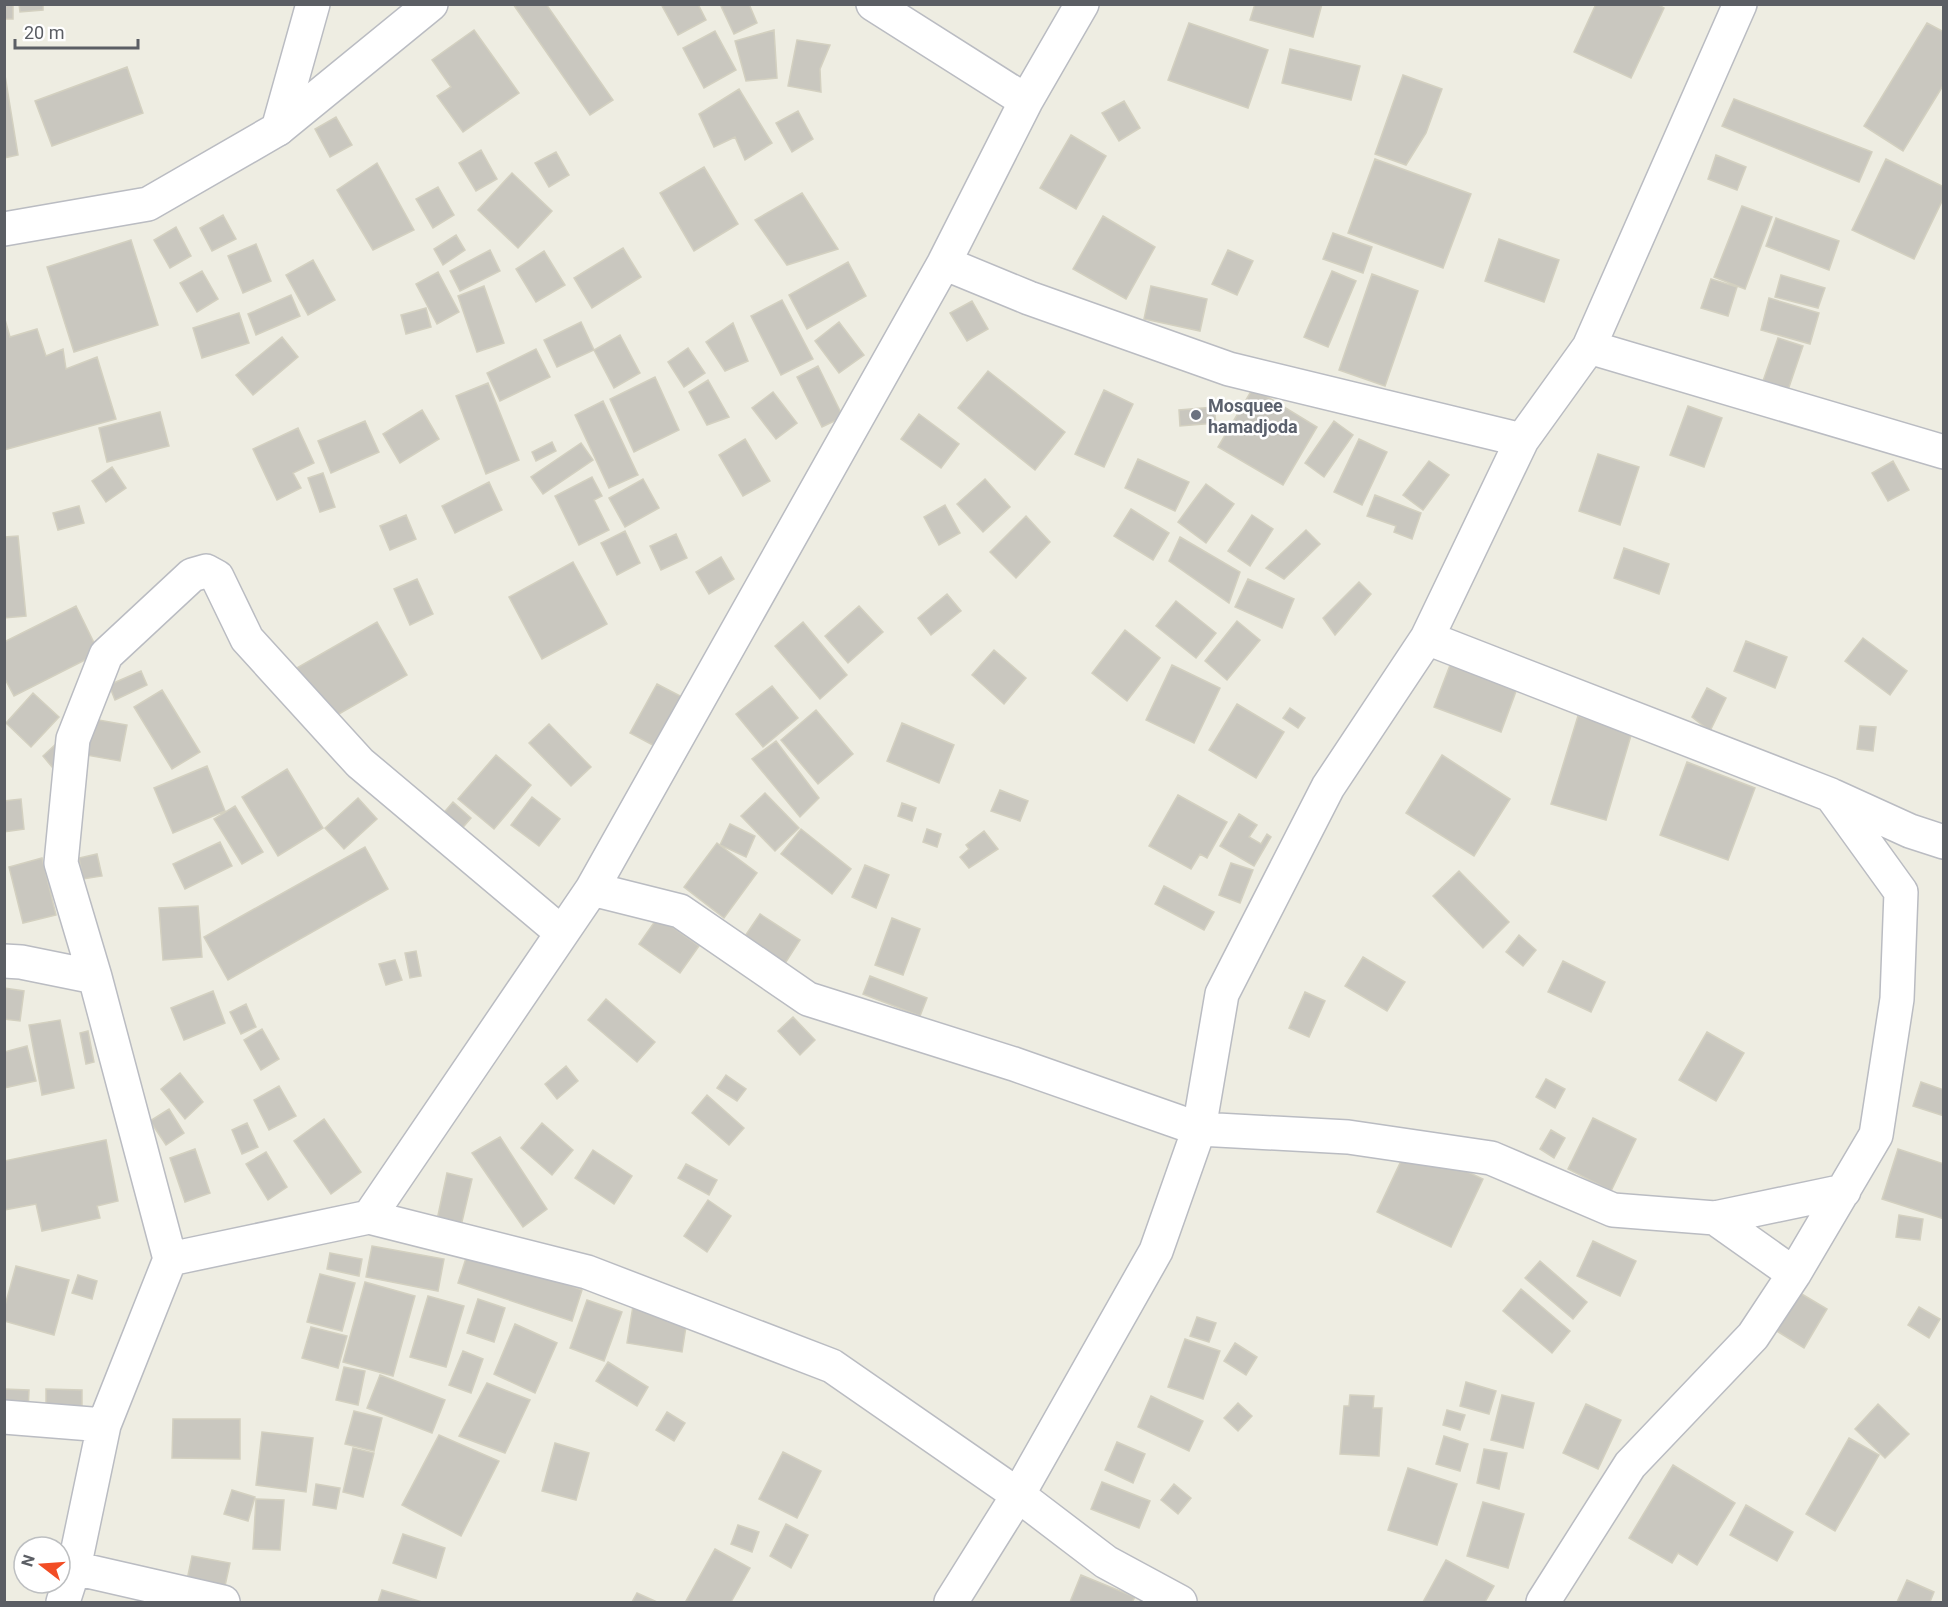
<svg xmlns="http://www.w3.org/2000/svg" width="1948" height="1607" font-family="Roboto,sans-serif">
	<style>
		.building { fill: #c9c7bf; stroke: #d3d0c0; stroke-width: 1.5 }
		.lines { fill: none; stroke-linecap: round; stroke-linejoin: round }
		.minor-casing { stroke: #babcc2; stroke-width: 36 }
		.tertiary-casing { stroke: #babcc2; stroke-width: 36 }
		.minor { stroke: #fff; stroke-width: 33 }
		.tertiary { stroke: #fff; stroke-width: 33 }
		.worship-dot { fill: #6b7280; stroke: #fff; stroke-width: 2 }
		.labels { text-anchor: middle; dominant-baseline: central; stroke-width: 5; stroke-linejoin: round; paint-order: stroke }
		.worship-label { font-size: 18px; font-weight: bold; fill: #5b616d; stroke: #fff; text-anchor: start }
	</style>
	<rect width="100%" height="100%" fill="#eeede2"/>
	<path class="building" d="M4,4H13V19H4Z
		M19,4H43V10L20,12Z
		M513,4H546L613,100L590,115Z
		M661,4H698L706,20L678,35Z
		M720,4H749L757,23L734,34Z
		M1255,4H1322L1313,37L1250,20Z
		M1596,4H1657L1664,8L1631,78L1574,52Z
		M1189,23L1268,50L1248,108L1168,80Z
		M1927,23L1944,32V84L1903,151L1864,126Z
		M474,30L519,93L463,132L437,96L451,87L432,60Z
		M774,30L777,78L746,81L735,41Z
		M715,31L736,70L704,88L683,48Z
		M797,40L830,45L820,69L821,92L788,86Z
		M1290,49L1360,66L1351,100L1282,83Z
		M127,67L143,113L52,146L35,101Z
		M4,69L18,155L4,158Z
		M1403,75L1442,89L1426,133L1406,165L1375,154Z
		M739,89L772,143L745,160L735,137L714,147L699,114Z
		M1734,99L1872,152L1859,182L1722,126Z
		M1124,101L1140,128L1119,141L1102,113Z
		M798,111L813,139L792,152L776,123Z
		M336,117L352,145L330,157L315,129Z
		M1071,135L1106,156L1076,209L1040,188Z
		M481,150L497,179L476,191L459,163Z
		M556,152L569,175L549,187L535,163Z
		M1716,155L1746,167L1737,190L1708,179Z
		M1375,159L1471,194L1443,268L1348,233Z
		M1886,159L1944,187V197L1914,259L1852,230Z
		M377,163L414,230L373,250L337,190Z
		M704,167L738,224L694,251L660,193Z
		M512,173L552,211L518,248L478,210Z
		M438,187L454,215L433,228L416,199Z
		M802,193L838,249L787,265L755,220Z
		M1742,206L1772,217L1745,289L1714,277Z
		M223,215L236,239L212,251L200,228Z
		M1103,216L1155,247L1126,299L1073,269Z
		M1776,218L1839,241L1829,270L1766,246Z
		M176,227L191,256L170,268L154,240Z
		M1333,233L1372,247L1363,273L1323,259Z
		M456,235L465,250L443,265L434,249Z
		M1499,239L1559,260L1544,302L1485,281Z
		M131,240L158,325L74,352L47,267Z
		M256,244L271,281L243,293L228,256Z
		M623,248L641,277L592,308L574,278Z
		M490,250L500,271L460,291L450,271Z
		M1228,250L1253,261L1237,295L1212,284Z
		M544,251L565,285L536,302L516,269Z
		M313,260L335,300L308,315L286,275Z
		M848,262L866,296L807,329L789,295Z
		M202,271L218,299L197,312L180,283Z
		M1332,271L1356,281L1328,347L1304,337Z
		M438,272L459,312L437,324L416,284Z
		M1372,274L1418,291L1385,386L1339,370Z
		M1781,275L1825,288L1818,308L1775,297Z
		M1711,279L1737,287L1728,316L1701,308Z
		M484,286L504,343L477,352L458,296Z
		M1151,286L1207,299L1200,331L1144,319Z
		M291,295L300,316L256,335L248,314Z
		M1769,298L1819,313L1810,344L1761,330Z
		M782,300L813,359L781,375L751,316Z
		M972,301L988,329L967,341L950,313Z
		M426,308L431,327L406,334L401,315Z
		M239,313L249,343L202,358L193,328Z
		M4,316L10,337L37,329L46,356L63,349L66,369L97,357L116,419L4,450Z
		M581,322L594,350L557,367L544,340Z
		M839,322L864,355L839,373L815,341Z
		M733,323L748,361L725,371L706,342Z
		M620,335L640,373L614,388L594,350Z
		M282,337L298,357L253,395L236,375Z
		M1778,338L1803,346L1788,390L1763,381Z
		M688,348L705,373L684,387L668,362Z
		M536,349L550,377L500,401L487,373Z
		M818,366L843,417L822,427L797,377Z
		M988,371L1065,432L1035,470L958,408Z
		M655,377L679,430L634,452L610,399Z
		M708,380L729,417L707,425L689,392Z
		M488,383L519,460L486,474L456,396Z
		M1253,388L1317,427L1283,485L1218,447Z
		M1104,390L1133,404L1104,467L1075,454Z
		M773,392L797,423L776,439L752,408Z
		M603,401L638,475L609,488L575,415Z
		M1688,406L1722,418L1704,467L1670,455Z
		M1214,407L1216,423L1180,426L1179,410Z
		M422,410L439,439L400,463L383,434Z
		M160,412L169,446L107,462L99,428Z
		M919,414L959,444L941,468L901,439Z
		M365,421L379,452L331,473L318,441Z
		M1334,421L1353,435L1324,477L1305,463Z
		M298,428L314,463L293,473L301,488L277,500L253,449Z
		M745,439L770,481L743,496L719,455Z
		M1359,439L1387,452L1362,505L1334,492Z
		M552,442L556,451L536,461L532,452Z
		M581,443L593,460L543,494L531,477Z
		M1598,454L1639,467L1620,525L1579,511Z
		M1138,459L1189,482L1175,511L1125,488Z
		M1429,461L1449,475L1423,510L1403,495Z
		M1893,461L1909,490L1888,501L1872,473Z
		M112,467L126,488L106,502L92,481Z
		M323,473L335,507L320,512L308,478Z
		M592,477L602,496L594,500L609,530L579,545L555,496Z
		M643,479L659,508L625,527L609,498Z
		M985,479L1010,507L983,532L957,504Z
		M489,482L502,510L455,533L442,506Z
		M1206,484L1234,504L1206,543L1178,522Z
		M1375,495L1421,513L1412,539L1394,532L1396,526L1367,516Z
		M945,505L960,533L939,545L924,517Z
		M79,506L84,523L58,530L53,513Z
		M1131,509L1169,533L1153,560L1114,536Z
		M406,515L416,539L390,550L380,526Z
		M1252,515L1273,529L1250,566L1228,551Z
		M1026,516L1050,542L1016,578L990,552Z
		M1306,530L1320,544L1284,579L1266,568Z
		M625,531L640,563L617,575L601,543Z
		M676,534L687,558L661,570L650,546Z
		M18,536L26,616L4,618V537Z
		M1180,537L1240,572L1229,603L1169,561Z
		M1624,548L1669,564L1659,594L1614,578Z
		M721,557L734,579L709,594L696,572Z
		M573,562L607,624L542,659L509,597Z
		M417,579L433,614L410,625L394,589Z
		M1248,579L1294,599L1282,628L1235,607Z
		M1359,582L1371,594L1335,635L1323,618Z
		M947,594L961,611L931,635L918,618Z
		M1176,601L1216,633L1196,658L1156,626Z
		M76,606L99,653L14,696L4,677V642Z
		M859,606L883,632L848,663L825,636Z
		M1237,621L1260,640L1227,680L1205,661Z
		M377,622L407,675L325,722L295,669Z
		M803,622L847,675L820,699L775,646Z
		M1125,630L1160,658L1127,701L1092,673Z
		M1863,638L1907,671L1890,695L1845,661Z
		M1746,641L1787,657L1775,688L1734,671Z
		M994,650L1026,678L1004,704L972,675Z
		M1452,660L1518,686L1501,732L1434,707Z
		M1172,665L1220,688L1194,743L1146,720Z
		M141,671L147,685L115,700L109,685Z
		M657,684L688,700L662,750L630,733Z
		M772,686L798,718L763,747L736,714Z
		M1707,688L1726,698L1710,731L1692,717Z
		M162,690L200,752L172,769L134,707Z
		M33,693L59,717L31,747L6,723Z
		M1237,704L1284,732L1256,778L1209,750Z
		M1290,708L1305,718L1298,728L1283,718Z
		M816,710L853,754L818,784L781,740Z
		M1578,716L1632,732L1606,820L1551,804Z
		M93,719L127,725L120,761L86,755Z
		M902,723L954,745L939,783L887,761Z
		M549,724L591,767L571,786L529,743Z
		M1860,726L1876,727L1873,751L1857,749Z
		M59,741L68,752L52,767L43,756Z
		M776,741L819,798L800,817L752,759Z
		M496,755L531,785L494,829L458,799Z
		M1442,755L1510,799L1474,856L1406,813Z
		M1687,762L1755,788L1728,860L1660,835Z
		M207,766L225,811L173,833L154,788Z
		M287,769L323,828L278,856L242,797Z
		M1000,790L1028,801L1020,821L991,811Z
		M765,793L799,828L775,851L741,816Z
		M1178,795L1227,822L1207,858L1200,854L1191,869L1149,846Z
		M532,797L560,819L539,846L511,825Z
		M358,798L377,819L344,849L325,828Z
		M21,799L24,829L4,832V801Z
		M453,802L471,818L459,832L441,816Z
		M902,803L916,808L912,821L898,816Z
		M235,806L263,852L242,864L214,819Z
		M1239,814L1257,825L1249,837L1261,844L1267,834L1271,837L1254,866L1220,846Z
		M730,824L755,836L746,857L720,845Z
		M801,829L851,869L832,894L781,854Z
		M927,829L941,834L937,847L923,842Z
		M984,831L998,849L969,868L960,857L969,849L966,845Z
		M220,842L232,866L185,889L173,864Z
		M717,843L757,873L724,918L684,887Z
		M365,847L388,889L228,980L204,937Z
		M97,854L102,876L83,879L79,858Z
		M42,858L56,915L23,923L9,867Z
		M1231,863L1253,870L1240,903L1219,895Z
		M865,865L889,875L876,908L852,897Z
		M1459,871L1509,922L1483,948L1433,896Z
		M1164,886L1214,912L1204,930L1155,904Z
		M198,906L202,957L163,960L159,908Z
		M760,914L800,940L784,965L743,939Z
		M658,917L699,946L680,973L639,944Z
		M892,918L920,929L903,975L875,965Z
		M1519,935L1536,950L1523,966L1506,952Z
		M416,951L421,976L410,978L405,953Z
		M1363,957L1405,982L1387,1011L1345,986Z
		M395,960L402,980L386,985L379,964Z
		M1563,961L1605,982L1591,1012L1548,992Z
		M870,976L927,998L920,1016L863,994Z
		M4,988L24,991L20,1021L4,1019Z
		M213,991L225,1023L184,1040L171,1008Z
		M1305,992L1325,1001L1309,1037L1289,1028Z
		M606,999L655,1042L637,1062L588,1020Z
		M246,1004L256,1027L241,1034L230,1012Z
		M793,1017L815,1040L800,1055L778,1031Z
		M60,1020L74,1088L42,1095L29,1025Z
		M262,1029L279,1059L261,1070L244,1040Z
		M88,1031L94,1062L86,1064L80,1033Z
		M1707,1032L1744,1053L1716,1101L1679,1080Z
		M27,1046L36,1081L4,1088V1052Z
		M566,1066L578,1081L557,1099L545,1084Z
		M180,1073L203,1102L185,1119L161,1089Z
		M726,1075L746,1089L737,1101L717,1088Z
		M1546,1079L1565,1089L1555,1108L1536,1097Z
		M1921,1082L1944,1090V1116L1913,1106Z
		M279,1086L296,1116L269,1130L254,1100Z
		M707,1095L744,1128L729,1145L692,1113Z
		M169,1109L184,1133L166,1145L150,1121Z
		M1593,1118L1636,1139L1611,1191L1568,1169Z
		M324,1119L361,1172L331,1194L294,1141Z
		M247,1123L258,1147L242,1154L232,1130Z
		M542,1123L573,1150L552,1175L521,1148Z
		M1551,1130L1565,1138L1554,1158L1540,1149Z
		M500,1137L547,1209L523,1227L472,1153Z
		M106,1140L118,1201L97,1206L100,1218L42,1231L36,1204L4,1210V1161Z
		M1409,1144L1483,1179L1451,1247L1377,1212Z
		M195,1149L210,1193L185,1202L170,1158Z
		M1898,1149L1944,1164V1219L1882,1199Z
		M593,1150L632,1176L614,1204L575,1178Z
		M266,1152L287,1187L268,1200L246,1164Z
		M686,1164L717,1180L709,1195L678,1178Z
		M447,1173L472,1179L461,1226L437,1220Z
		M708,1200L731,1216L707,1252L684,1236Z
		M1899,1215L1923,1219L1920,1240L1896,1237Z
		M1593,1241L1636,1261L1620,1296L1577,1276Z
		M372,1246L444,1259L438,1291L366,1277Z
		M468,1252L525,1269L582,1290L572,1321L458,1283Z
		M330,1253L362,1259L359,1276L327,1269Z
		M1540,1261L1587,1302L1573,1319L1525,1278Z
		M16,1266L69,1280L54,1335L4,1321V1309Z
		M320,1274L355,1283L342,1331L307,1322Z
		M78,1275L97,1281L92,1299L72,1293Z
		M365,1282L415,1296L393,1376L343,1362Z
		M1521,1289L1570,1331L1552,1353L1503,1311Z
		M1795,1290L1827,1309L1804,1348L1772,1328Z
		M428,1296L464,1306L446,1367L410,1357Z
		M478,1299L505,1308L494,1342L467,1333Z
		M587,1300L622,1312L604,1361L570,1348Z
		M633,1306L688,1314L682,1352L627,1343Z
		M1919,1307L1940,1319L1929,1338L1908,1325Z
		M1197,1317L1216,1323L1209,1342L1190,1336Z
		M515,1324L557,1343L535,1393L494,1374Z
		M311,1327L347,1336L338,1368L302,1358Z
		M1185,1339L1220,1351L1203,1399L1168,1387Z
		M1235,1343L1257,1357L1246,1375L1224,1361Z
		M463,1351L483,1359L471,1393L449,1385Z
		M608,1362L648,1387L637,1406L596,1381Z
		M344,1367L365,1371L358,1405L336,1400Z
		M380,1375L445,1400L432,1433L367,1408Z
		M1466,1382L1496,1391L1489,1414L1460,1406Z
		M487,1383L530,1400L505,1453L459,1436Z
		M4,1389L29,1390L28,1412L4,1411Z
		M46,1389L82,1390V1413H46Z
		M1350,1395L1374,1396L1373,1408H1382L1379,1456L1340,1454L1344,1406H1349Z
		M1502,1395L1534,1403L1523,1448L1491,1440Z
		M1151,1396L1203,1421L1189,1451L1138,1427Z
		M1238,1403L1252,1416L1238,1431L1224,1418Z
		M1586,1404L1621,1420L1598,1469L1563,1453Z
		M1878,1404L1909,1434L1885,1458L1855,1429Z
		M1447,1410L1465,1415L1460,1430L1443,1425Z
		M354,1411L382,1418L374,1451L345,1444Z
		M667,1412L685,1423L674,1441L656,1430Z
		M173,1419H240V1459L172,1458Z
		M262,1432L313,1438L306,1492L256,1485Z
		M439,1435L499,1461L461,1536L402,1505Z
		M1444,1436L1468,1444L1460,1471L1436,1464Z
		M1849,1438L1879,1455L1835,1531L1806,1514Z
		M1117,1442L1145,1454L1133,1483L1105,1470Z
		M555,1443L589,1453L576,1500L542,1491Z
		M353,1448L374,1453L363,1497L343,1492Z
		M1484,1449L1507,1453L1499,1489L1477,1483Z
		M783,1452L821,1471L797,1518L759,1499Z
		M1673,1465L1735,1503L1697,1565L1678,1553L1672,1563L1629,1538Z
		M1408,1468L1457,1484L1437,1545L1388,1530Z
		M1102,1482L1150,1501L1139,1528L1091,1509Z
		M316,1484L340,1488L336,1509L313,1505Z
		M1174,1484L1191,1498L1178,1514L1161,1500Z
		M232,1490L255,1497L248,1521L224,1514Z
		M256,1499L284,1500L280,1550L253,1549Z
		M1483,1502L1524,1514L1508,1568L1467,1556Z
		M1746,1505L1793,1532L1777,1561L1730,1535Z
		M786,1524L808,1535L791,1568L770,1556Z
		M738,1525L759,1532L752,1552L731,1544Z
		M403,1534L445,1548L436,1578L393,1563Z
		M715,1549L750,1568L731,1602H690L686,1601Z
		M192,1556L230,1563L225,1586L187,1580Z
		M1446,1560L1494,1586L1485,1602H1423Z
		M1081,1575L1135,1597L1132,1602H1070Z
		M1907,1580L1934,1592L1930,1602H1897Z
		M382,1590L422,1602H378Z
		M637,1593L657,1602H632Z"/>
	<g class="lines">
		<g class="minor-casing">
			<path id="minor" d="M873,4L1026,101
				M278,129L431,4
				M944,263L1029,298L1229,369L1522,440
				M1589,347L1944,452
				M1427,638L1831,795L1901,892L1897,999L1876,1135L1794,1274L1753,1336L1630,1465L1543,1602
				M1833,796L1910,831L1944,842
				M592,889L680,911L808,999L1014,1064L1199,1129L1348,1137L1491,1158L1613,1210L1715,1218L1844,1191
				M4,961L21,962L95,977L170,1259L104,1425L74,1568L63,1602
				M95,977L61,863L73,739L106,655L192,575L206,571L217,577L247,639L360,763L562,933
				M369,1217L587,1272L832,1366L1018,1495L1106,1562L1180,1602
				M1715,1218L1794,1274
				M170,1259L369,1217L592,889L944,263L1026,101L1082,4
				M4,1417L104,1425
				M74,1568L223,1602
				M951,1602L1018,1495L1156,1251L1199,1129L1222,994L1328,787L1427,638L1522,440L1589,347L1740,4"/>
		</g>
		<g class="tertiary-casing">
			<path id="tertiary" d="M4,229L148,204L278,129L313,4"/>
		</g>
		<use href="#minor" class="minor"/>
		<use href="#tertiary" class="tertiary"/>
	</g>
	<circle class="worship-dot" cx="1196" cy="415" r="6"/>
	<g class="labels">
		<g class="worship-label">
			<text x="1208" y="405">Mosquee<tspan x="1208" dy="21">hamadjoda</tspan></text>
		</g>
	</g>
	<rect width="1948" height="1607" fill="none" stroke="#5b5e64" stroke-width="12"/>
	<g transform="translate(42 1565) rotate(287)"><circle r="28" fill="#ffffff" stroke="#bdbfc1" stroke-width="1.5"/>
	<path d="M0-4.5L10 22L0 15L-10 22Z" fill="#f24d25"/>
	<text y="-9" font-size="16" font-weight="bold" text-anchor="middle" fill="#5b5e64">N</text>
	</g>
	<path d="M15 39v9h123v-9" fill="none" stroke="#5b5e64" stroke-width="3"/>
	<text x="24" y="39" font-size="18" fill="#5b5e64" stroke="#ffffff" stroke-width="4.5" paint-order="stroke">20 m</text>
</svg>
